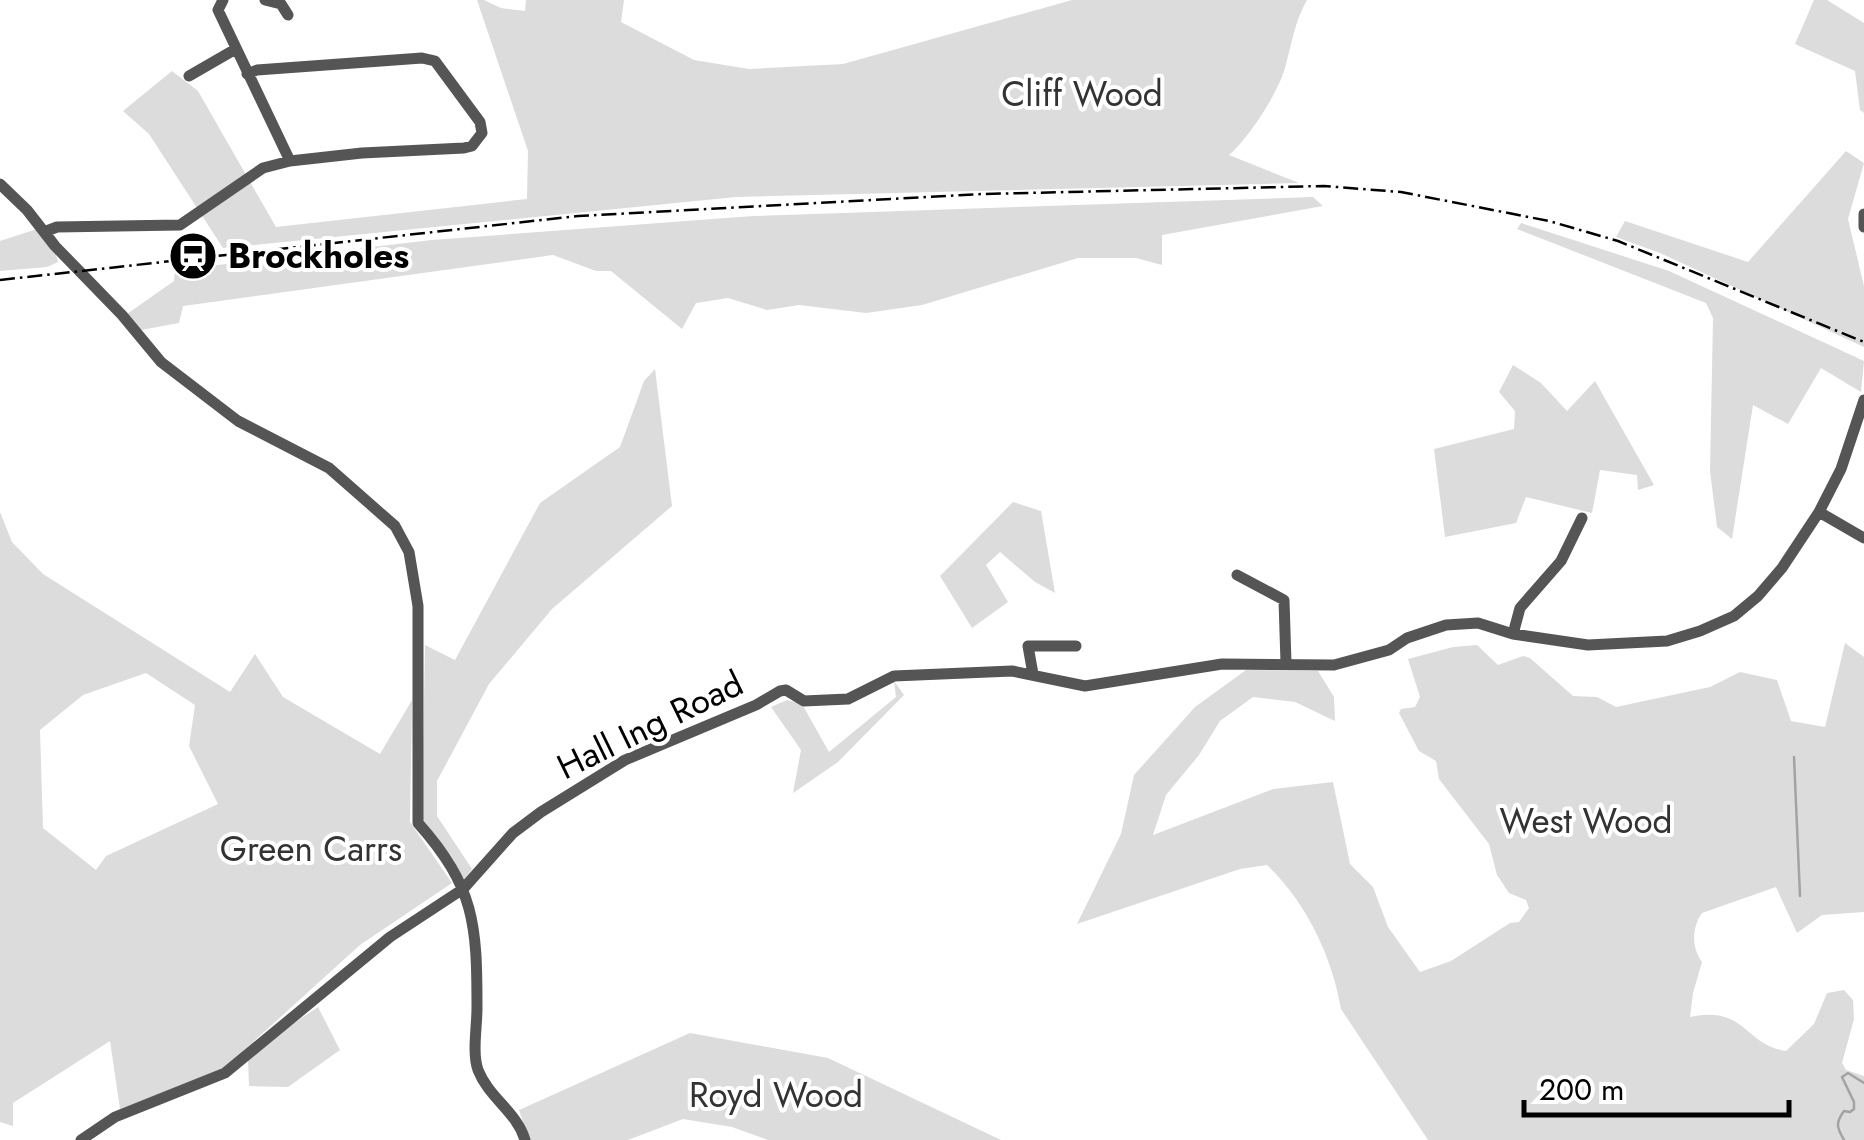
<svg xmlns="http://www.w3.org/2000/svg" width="1864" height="1140" font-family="Jost,sans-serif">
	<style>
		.green { fill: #dcdcdc; fill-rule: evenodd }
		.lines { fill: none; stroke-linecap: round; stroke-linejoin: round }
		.stream { stroke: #a3a3a3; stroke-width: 2.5 }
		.minor { stroke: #555; stroke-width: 11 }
		.rail { stroke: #000; stroke-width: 2.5; stroke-dasharray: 15 5 2.5 5; stroke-linecap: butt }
		.labels { text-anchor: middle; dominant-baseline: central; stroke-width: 8; stroke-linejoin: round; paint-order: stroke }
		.park-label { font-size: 35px; fill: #333; stroke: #fff }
		.poi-label { font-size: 35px; font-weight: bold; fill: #000; stroke: #fff; text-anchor: start }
		.street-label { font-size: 35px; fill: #000; stroke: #fff }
	</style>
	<rect width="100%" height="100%" fill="#fff"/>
	<path class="green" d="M477,0H484L501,8L525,11L526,0H624L621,22L694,60L749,69L843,64L1072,0H1307C1294,23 1292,43 1285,68C1278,93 1248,139 1229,155L1299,183L736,197L223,248L149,134L123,111L172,71L198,91L276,227L527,199L528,151Z
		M1814,0H1827L1864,23V113L1860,110L1855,71L1795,44Z
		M1846,151L1864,163L1848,219L1864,286V347L1660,253L1616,237L1625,221L1748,262Z
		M1313,197L1323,206L1162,235V265L1136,258H1078L922,305L866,313L799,305L767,310L728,298L696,303L682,329L611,271H596L553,255L183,306L179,323L141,330L127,314L174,281L175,270L432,240L753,216Z
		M1521,223L1669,271L1864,361L1861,392L1821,368L1788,424L1753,405L1732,539L1717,527L1710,471L1713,318L1706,303L1517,229Z
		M37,229L55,251L58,262L47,267L0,271V241Z
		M1513,365L1541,383L1567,411L1595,381L1654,485L1638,490L1637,475L1600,470L1592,513L1526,497L1516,523L1445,537L1434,449L1514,429L1515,411L1499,392Z
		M655,369L672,506L552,609L489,684L437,781V816L472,869L464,880L451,855L422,821L425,645L455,660L540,503L620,447L644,381Z
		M1013,502L1041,511L1055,593L1035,582L1000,552L986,565L1008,602L972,628L940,576Z
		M0,512L12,542L43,574L230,692L255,654L283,697L380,754L412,700L410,822L452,883L360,945L221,1071L120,1109L110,1041L13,1103V1126L0,1122ZM146,673L195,705L189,746L218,804L106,856L96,870L43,828L40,730L83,695Z
		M1845,643L1864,657V912L1822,915L1797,933L1776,887L1702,913C1692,927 1691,947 1702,962L1693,993L1690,1017C1746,1005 1744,1045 1786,1051L1814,1024L1827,993L1844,990L1853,1000L1854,1019L1842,1063L1846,1070L1864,1076V1140H1428L1341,1009C1332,956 1306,902 1267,865L1240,869L1077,924L1121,834L1134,775L1195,707L1246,670L1318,671L1334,697L1335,721L1295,702L1253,697L1220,721L1199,755L1166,795L1153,835L1273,789L1333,782L1350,864L1373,887L1388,927L1420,972L1451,961L1510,923L1519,922L1529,908L1526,900L1509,893L1497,875L1489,844L1439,779L1436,761L1419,751L1399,713L1401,709L1415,707L1420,697L1408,659L1453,647L1477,645L1498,665L1523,656L1530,658L1573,696L1597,697L1616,707L1710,687L1740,672L1777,680L1791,721L1825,727Z
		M894,681L904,695L838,762L793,793L801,750L771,707L787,700L802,704L829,752L896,697Z
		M318,1007L340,1050L288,1087L249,1086L248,1060L279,1033Z
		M690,1033L828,1058L1001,1140H768L732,1127L683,1119L628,1140H529L519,1110Z"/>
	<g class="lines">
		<path class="stream" d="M1794,757L1800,896
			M1844,1140C1837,1128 1835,1123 1844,1111L1850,1112L1854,1109V1102L1842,1077L1848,1073L1864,1083"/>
		<path class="minor" d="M223,0L218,10L290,161
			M265,0L281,4L288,15
			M189,76L234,50
			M0,184L27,210L55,246L122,315L161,362L238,421L329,468L395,526L409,552L418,606V823C475,887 477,925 477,1008C477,1027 472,1053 478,1070C489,1098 517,1112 525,1140
			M1864,214V227
			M44,232L57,227L180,225L263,168L290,161L362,153L464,148L472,146L482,133L480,122L435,61L422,58L257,70L247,74
			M1819,512L1864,538
			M1237,575L1284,600L1286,663
			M1513,634L1520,608L1561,561L1582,518
			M1033,674L1028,646H1076
			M81,1140L115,1117L225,1073L390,937L463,889L513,833L541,812L625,760L756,705L780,691L786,690L804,701L848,699L894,676L1012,671L1085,686L1222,664L1334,665L1389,650L1407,638L1446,625L1478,623L1513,634L1588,645L1667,641L1700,631L1734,616L1758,596L1782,568L1819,512L1841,469L1864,400"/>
		<path class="rail" d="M0,280L578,216L983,194L1324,186L1401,192L1549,221L1618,241L1864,342"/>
	</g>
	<defs>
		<g id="station-disc" transform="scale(2.5)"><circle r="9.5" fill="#000" stroke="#fff"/><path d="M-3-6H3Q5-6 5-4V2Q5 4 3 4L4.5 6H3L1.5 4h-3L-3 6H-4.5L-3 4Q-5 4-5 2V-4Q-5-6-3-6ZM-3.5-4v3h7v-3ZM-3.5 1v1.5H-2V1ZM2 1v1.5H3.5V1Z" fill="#fff"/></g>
	</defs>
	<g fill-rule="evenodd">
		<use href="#station-disc" x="193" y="256"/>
	</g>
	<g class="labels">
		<g class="park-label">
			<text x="1082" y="94">Cliff Wood</text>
			<text x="1586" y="821">West Wood</text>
			<text x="311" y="849">Green Carrs</text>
			<text x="776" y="1095">Royd Wood</text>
		</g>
		<g class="poi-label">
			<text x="228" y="256">Brockholes</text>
		</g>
		<g class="street-label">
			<text transform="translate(650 725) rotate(-26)">Hall Ing Road</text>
		</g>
	</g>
	<path d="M1524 1100v15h265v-15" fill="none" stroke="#000000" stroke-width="5"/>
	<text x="1539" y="1100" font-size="30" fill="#000000" stroke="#ffffff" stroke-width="8" paint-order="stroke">200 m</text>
</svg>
